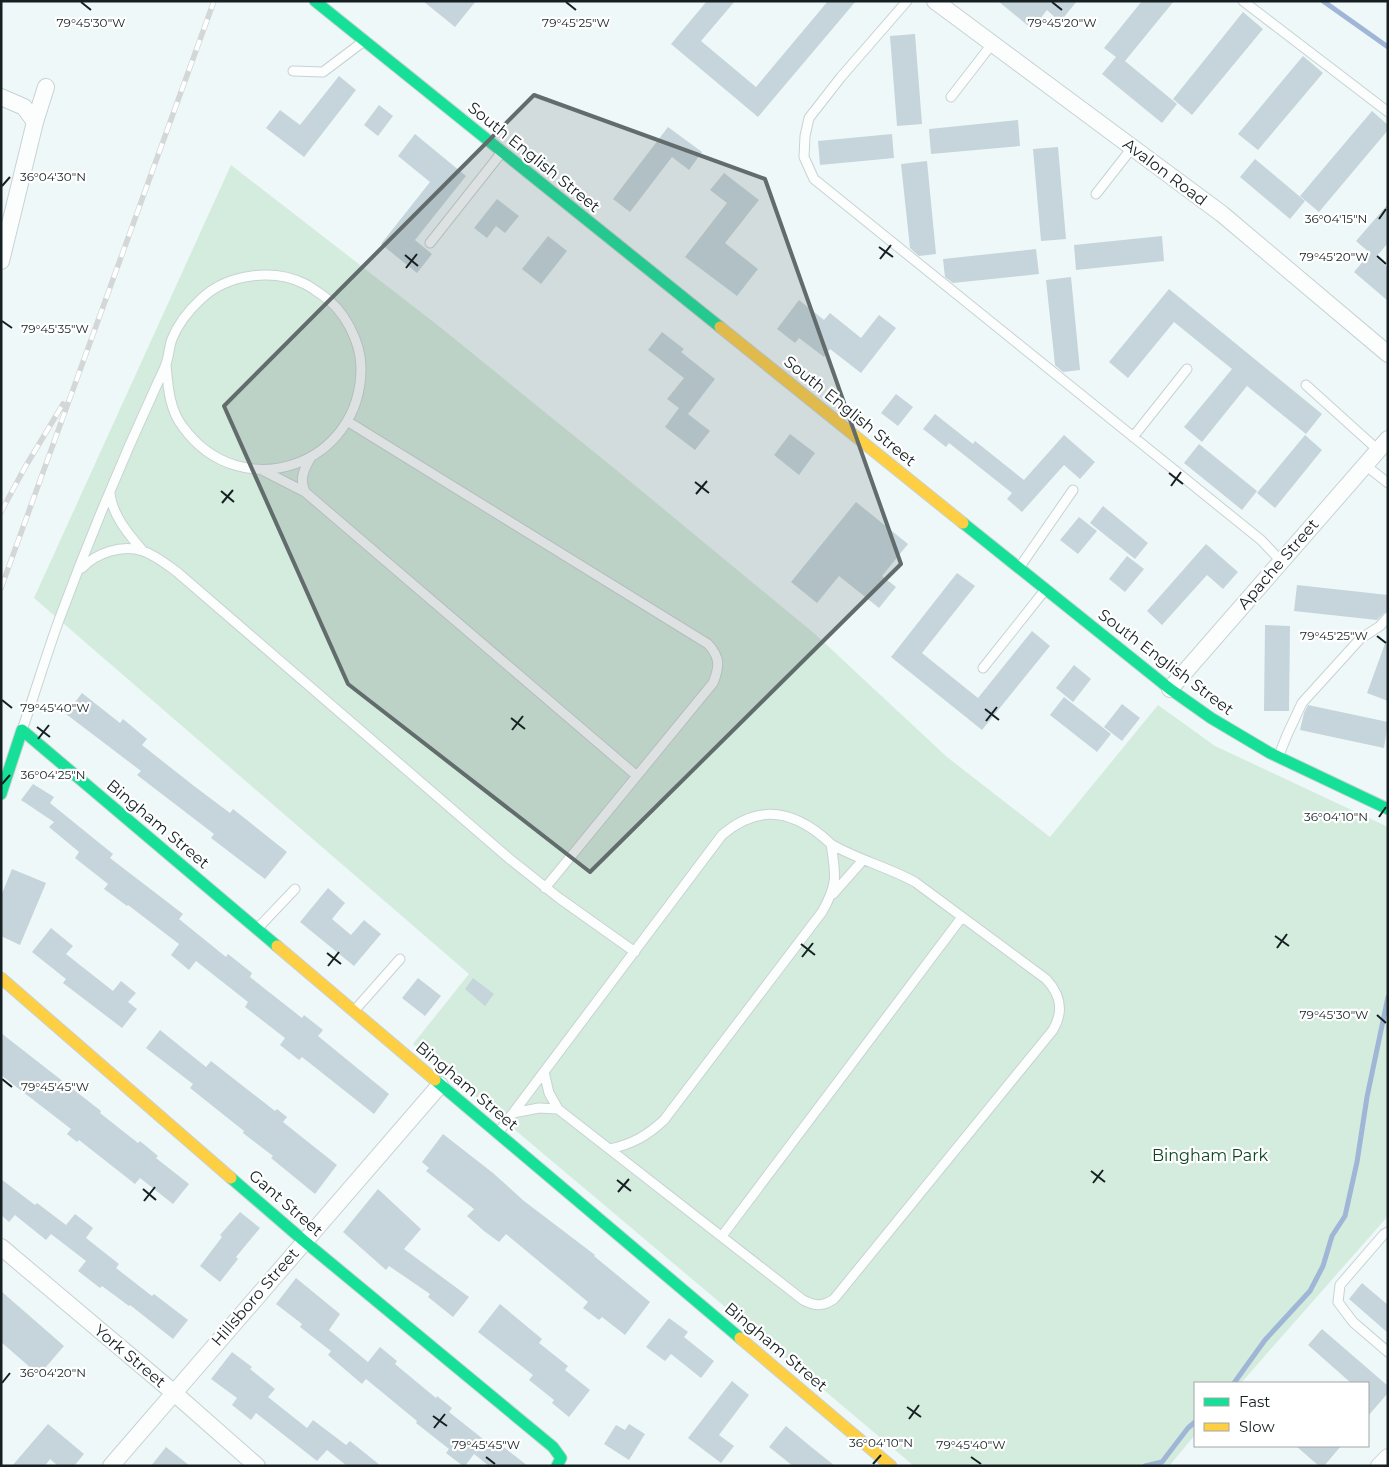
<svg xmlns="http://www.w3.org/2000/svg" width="1389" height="1467" font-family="Montserrat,sans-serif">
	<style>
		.green { fill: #d4ecdd }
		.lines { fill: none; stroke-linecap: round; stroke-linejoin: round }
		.stream { stroke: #9fb6d6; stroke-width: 5 }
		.building { fill: #c5d5db }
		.lane-casing { stroke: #c8d2d3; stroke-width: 11 }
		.street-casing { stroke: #c8d2d3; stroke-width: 18 }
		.fast-casing { stroke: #c8d2d3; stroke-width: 13 }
		.slow-casing { stroke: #c8d2d3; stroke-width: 13 }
		.lane { stroke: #fcfefe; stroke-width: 9 }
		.street { stroke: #fcfefe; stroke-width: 16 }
		.fast { stroke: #16e098; stroke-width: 11 }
		.slow { stroke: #ffcf43; stroke-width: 11 }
		.rail-casing { stroke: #d4d7d7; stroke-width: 5.5 }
		.rail { stroke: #fff; stroke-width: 4; stroke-dasharray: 11; stroke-linecap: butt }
		.marked { fill: #626c6d; fill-opacity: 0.2; stroke: #626c6d; stroke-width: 4; stroke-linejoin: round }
		.ticks { fill: none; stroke: #162022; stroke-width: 2 }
		.labels { text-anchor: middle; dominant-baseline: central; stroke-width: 4.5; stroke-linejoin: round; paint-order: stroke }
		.street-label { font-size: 16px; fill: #162022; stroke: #fff }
		.park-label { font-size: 16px; fill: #0d4724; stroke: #fff }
		.ticks-label { font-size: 12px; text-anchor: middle; fill: #162022; stroke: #fff; stroke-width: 4.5; stroke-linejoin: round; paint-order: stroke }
	</style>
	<rect width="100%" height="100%" fill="#eef8f9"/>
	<path class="green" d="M231,165L440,327L620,473L815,634L947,757L1050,837L1158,705L1215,746L1388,827V1216L1241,1383H1195V1435L1169,1466H914L413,1044L469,974L34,598Z"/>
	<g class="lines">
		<path class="stream" d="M1323,1L1388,47
			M1234,1383L1265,1340L1310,1291L1323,1266L1332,1236L1345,1216L1357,1162L1367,1097L1388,997
			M1145,1466L1162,1462L1188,1428L1195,1422"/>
	</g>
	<path class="building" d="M423,1H476L455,27Z
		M707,1H735L701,41L756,87L828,1H856L758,117L671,44Z
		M998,1H1077L1060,22L1047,10L1032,29Z
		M1142,1H1174L1125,61L1177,104L1162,123L1102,74L1116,57L1104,48Z
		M1243,12L1263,29L1192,115L1173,99Z
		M915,34L922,124L897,126L890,36Z
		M1303,56L1323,73L1258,150L1238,134Z
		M339,76L356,90L304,157L266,128L280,110L300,125Z
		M379,105L393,116L378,136L364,125Z
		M1372,111L1388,125V130L1319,212L1300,196Z
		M1018,120L1020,146L931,154L929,129Z
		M668,127L702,152L689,170L672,157L630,212L613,199Z
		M415,134L466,176L415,240L432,254L417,273L381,244L430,182L398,156Z
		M892,134L894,158L820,165L818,141Z
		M1058,147L1066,239L1041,241L1033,149Z
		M1255,159L1305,201L1290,219L1240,177Z
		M927,161L936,254L919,256L910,248L901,164Z
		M724,173L759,200L725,243L758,269L737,296L685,257L727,203L710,190Z
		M497,199L519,216L505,233L496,226L487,238L474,228Z
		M1388,204V243L1376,257L1388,268V301L1354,272L1370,253L1356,241Z
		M548,236L567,251L541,284L522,269Z
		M1162,236L1164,261L1076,270L1074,245Z
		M1036,249L1039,274L953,283L945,277L943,259Z
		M1071,277L1080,370L1063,372L1055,365L1046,280Z
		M1169,289L1322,414L1306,434L1247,386L1202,442L1184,427L1232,369L1174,322L1128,378L1109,362Z
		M799,300L824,320L830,313L861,338L879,315L896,328L861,373L830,349L824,357L799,338L795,343L777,329Z
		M662,332L684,349L681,352L715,379L688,414L710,431L695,450L665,427L679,408L667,399L684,378L648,350Z
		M896,394L913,407L898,426L881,413Z
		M935,414L973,444L975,441L1024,480L1064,435L1095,462L1080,479L1064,465L1022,512L1007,499L1012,493L949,443L946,447L923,429Z
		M790,434L815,453L799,475L774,455Z
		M1305,435L1322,450L1275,508L1257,493Z
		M1199,444L1257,491L1242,510L1184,463Z
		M856,502L908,544L882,576L896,587L879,608L839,576L817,603L791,582Z
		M1103,506L1148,543L1135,559L1090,523Z
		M1079,517L1097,531L1078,554L1060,540Z
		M1206,544L1238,572L1223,589L1207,575L1162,625L1147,611Z
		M1127,556L1144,569L1125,592L1109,579Z
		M957,573L975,586L922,653L978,698L1032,631L1050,646L982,730L891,657Z
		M1297,585L1388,595V611L1384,613L1377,620L1294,611Z
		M1265,625L1290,626L1289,711H1264Z
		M1386,641H1388V701L1367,693Z
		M1074,665L1091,679L1073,702L1056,688Z
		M82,693L120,723L123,719L147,739L142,745L194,786L230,813L233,809L287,852L265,879L211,838L214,834L137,775L141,771L66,714Z
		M1064,697L1111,734L1097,752L1050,715Z
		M1122,704L1140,718L1122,741L1104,727Z
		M1308,705L1388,722L1384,748L1300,730L1304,713Z
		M33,784L54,797L50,803L113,854L110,858L183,914L179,919L226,957L228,954L252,973L250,977L302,1018L304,1015L323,1030L318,1036L389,1094L374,1114L302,1057L299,1060L280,1045L285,1038L245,1007L248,1002L196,961L189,970L171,955L179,944L128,905L127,906L104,889L108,884L75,858L79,852L49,827L54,822L21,800Z
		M12,869L46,883L20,945L1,936V896Z
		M328,888L345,903L332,919L351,935L364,920L381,934L354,966L300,922Z
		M51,928L73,946L66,954L113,991L121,981L136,993L128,1002L137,1009L122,1028L63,983L66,979L32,952Z
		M418,978L441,996L425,1016L402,998Z
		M473,978L494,994L485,1006L465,989Z
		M160,1030L206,1067L211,1061L275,1111L277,1109L287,1117L283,1122L337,1165L315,1194L271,1158L273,1156L243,1133L244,1131L190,1088L193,1084L146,1048Z
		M1,1033L101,1111L100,1113L138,1143L140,1141L158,1156L156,1158L189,1184L173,1204L140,1178L135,1184L79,1140L77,1142L67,1134L71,1129L1,1075Z
		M443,1134L493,1173L524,1201L595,1255L594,1256L650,1302L625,1335L602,1317L599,1320L583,1308L588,1302L506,1234L499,1242L484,1231L467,1216L474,1209L426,1171L429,1168L422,1162Z
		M1,1179L35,1205L37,1203L66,1225L75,1214L93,1228L86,1238L119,1264L116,1268L152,1296L154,1294L188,1320L173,1339L130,1305L129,1306L102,1286L100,1288L78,1271L86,1261L51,1234L46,1240L15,1215L9,1222L1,1215Z
		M378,1189L421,1229L404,1249L469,1297L453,1317L428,1297L430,1294L389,1266L386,1270L343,1232Z
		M240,1212L260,1228L236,1257L238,1259L220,1282L200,1266L222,1237L220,1235Z
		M296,1278L340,1314L329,1330L368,1362L380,1347L397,1361L395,1364L436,1398L437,1396L452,1408L449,1412L497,1450L501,1445L528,1466H489L474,1454L465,1466H463L446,1453L449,1449L416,1423L417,1421L366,1379L362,1384L328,1355L331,1351L300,1327L302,1324L276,1304Z
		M1362,1283L1388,1305V1333L1349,1299Z
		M1,1291L64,1346L39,1375L1,1342Z
		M500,1304L542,1339L539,1343L568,1366L565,1370L590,1390L569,1417L552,1403L554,1400L529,1380L533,1375L478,1332Z
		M669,1318L688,1332L684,1337L714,1361L701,1378L671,1354L665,1361L646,1347Z
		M1322,1329L1388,1386V1393L1368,1416V1383H1351L1308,1345Z
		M232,1352L252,1367L250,1369L275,1389L268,1397L307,1428L313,1420L346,1445L350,1441L381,1466H347L327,1450L317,1461L256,1413L251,1420L232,1405L237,1398L211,1379Z
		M732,1381L749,1395L719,1435L734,1446L721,1463L688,1438Z
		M48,1424L84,1454L74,1466H58L50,1459L45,1466H12Z
		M629,1424L645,1434L629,1460L604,1444L616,1425L625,1430Z
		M786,1426L810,1446L835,1466H793L769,1447Z
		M1296,1446H1341L1324,1466H1319Z
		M166,1447L190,1466H151Z"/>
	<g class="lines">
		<g class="lane-casing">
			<path id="lane" d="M907,1L841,77L809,118L805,136L804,157L814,179L1261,540L1281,561
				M1243,1L1388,112
				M293,71L323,72L364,41
				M951,97L992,44
				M1096,194L1132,148
				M430,243L502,152
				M1306,385L1378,450
				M347,421L708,644C720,657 720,666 713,683L545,888
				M1133,437L1187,369
				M311,457C304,469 299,479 305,492L637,776
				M1365,465L1388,483
				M262,470L305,492
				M110,493C112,515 129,535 143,551
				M82,568C96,553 122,544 143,551C155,555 166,564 177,572L511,860L559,898L635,952
				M1019,568L1073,490
				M983,668L1045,590
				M22,730C35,693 46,656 59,620C89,539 122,460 158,382C161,376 164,370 166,364C169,356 169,347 172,339C178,324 189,310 201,299C227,274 273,268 305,284C311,287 316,291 322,295C344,309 361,342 361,368C361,466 241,507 183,427C169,409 168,386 166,365
				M1279,755L1287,735L1302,703L1360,639L1380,626L1388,617
				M833,894L863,860
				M257,929L295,889
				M354,1011L400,959
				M544,1072L549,1093L558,1109L803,1300C815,1306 822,1307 834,1299L1053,1030C1064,1011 1061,995 1046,979L915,882C888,867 858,860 831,844
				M513,1113L539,1108L558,1109
				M498,1133L722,835C760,802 796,811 831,844C836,875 838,884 822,912L664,1120C647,1136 632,1144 610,1149
				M1388,1232L1384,1234L1340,1285L1338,1302L1353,1322L1388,1352
				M722,1236L962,917"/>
		</g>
		<g class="street-casing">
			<path id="street" d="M935,1L1222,214L1388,354
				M1,97L24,107L35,122
				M1,261L35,122L46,87
				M1170,689L1388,439
				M1,1247L173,1392L257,1466
				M111,1466L440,1085
				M1379,1466L1388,1457"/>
		</g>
		<g class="fast-casing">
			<path id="fast" d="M315,1L720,327
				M963,523L1170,689L1211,718L1270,753L1388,809
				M1,794L22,730L277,946
				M435,1080L740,1338
				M231,1178L304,1241L553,1447L561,1458L557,1466"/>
		</g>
		<g class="slow-casing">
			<path id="slow" d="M720,327L963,523
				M277,946L435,1080
				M1,978L231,1178
				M740,1338L891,1466"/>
		</g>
		<use href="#lane" class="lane"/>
		<use href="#street" class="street"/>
		<use href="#fast" class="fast"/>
		<use href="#slow" class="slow"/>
		<g class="rail-casing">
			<path id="rail" d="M1,512L24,469L63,404
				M1,588L214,1"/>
		</g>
		<use href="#rail" class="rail"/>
	</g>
	<path class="marked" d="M534,95L765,179L901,564L590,872L348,684L224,406Z"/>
	<path class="ticks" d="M81,2L91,10M566,2L576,10M1052,2L1062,10M2,186L10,177M1379,219L1386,209M879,247L893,257M405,255L418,266M1377,256L1386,264M880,259L891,245M406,268L417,254M2,321L12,328M1169,473L1183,484M695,482L709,493M1171,486L1181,472M221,491L234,502M696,494L707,481M222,503L233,490M1377,636L1386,643M2,700L12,708M985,709L999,720M511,718L525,729M986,721L997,707M37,727L50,737M512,730L523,716M38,739L49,725M2,784L10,775M1379,817L1386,807M1275,936L1289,946M801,944L815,955M1277,948L1287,934M327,953L341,964M802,957L813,943M328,966L339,952M1377,1015L1386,1023M2,1079L12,1087M1091,1171L1105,1182M617,1180L631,1191M1093,1183L1103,1170M143,1189L156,1200M618,1192L629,1179M144,1201L155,1187M2,1383L10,1373M907,1407L921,1417M433,1416L447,1426M909,1419L919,1405M434,1428L445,1414M486,1457L495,1464M971,1457L981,1464M873,1464L881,1455"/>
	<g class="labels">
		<g class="street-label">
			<text transform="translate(534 157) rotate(39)">South English Street</text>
			<text transform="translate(1165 172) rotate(37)">Avalon Road</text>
			<text transform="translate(850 411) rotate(39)">South English Street</text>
			<text transform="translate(1278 564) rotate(-49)">Apache Street</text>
			<text transform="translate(1166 662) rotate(37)">South English Street</text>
			<text transform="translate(158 824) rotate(40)">Bingham Street</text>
			<text transform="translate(467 1086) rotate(40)">Bingham Street</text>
			<text transform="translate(286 1203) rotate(41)">Gant Street</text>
			<text transform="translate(255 1297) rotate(-49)">Hillsboro Street</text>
			<text transform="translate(776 1347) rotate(40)">Bingham Street</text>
			<text transform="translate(130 1356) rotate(40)">York Street</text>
		</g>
		<g class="park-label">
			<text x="1210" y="1155">Bingham Park</text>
		</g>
	</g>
	<g class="ticks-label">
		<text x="91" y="27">79°45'30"W</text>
		<text x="576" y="27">79°45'25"W</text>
		<text x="1062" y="27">79°45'20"W</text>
		<text x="53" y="181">36°04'30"N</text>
		<text x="1336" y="223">36°04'15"N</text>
		<text x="1334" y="261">79°45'20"W</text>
		<text x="55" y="333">79°45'35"W</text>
		<text x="1334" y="640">79°45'25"W</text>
		<text x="55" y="712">79°45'40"W</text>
		<text x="53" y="779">36°04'25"N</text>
		<text x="1336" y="821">36°04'10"N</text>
		<text x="1334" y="1019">79°45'30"W</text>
		<text x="55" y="1091">79°45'45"W</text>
		<text x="53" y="1377">36°04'20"N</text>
		<text x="881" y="1447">36°04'10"N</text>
		<text x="486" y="1449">79°45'45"W</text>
		<text x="971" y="1449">79°45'40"W</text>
	</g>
	<rect width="1389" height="1467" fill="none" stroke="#162022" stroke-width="5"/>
	<rect x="1194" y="1382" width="175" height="65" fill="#ffffff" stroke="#a2a6a7"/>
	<rect x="1204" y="1398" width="25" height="8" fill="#16e098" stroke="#a2a6a7"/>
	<text x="1239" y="1407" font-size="15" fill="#162022">Fast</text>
	<rect x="1204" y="1423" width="25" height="8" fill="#ffcf43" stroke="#a2a6a7"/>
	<text x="1239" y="1432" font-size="15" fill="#162022">Slow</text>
</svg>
